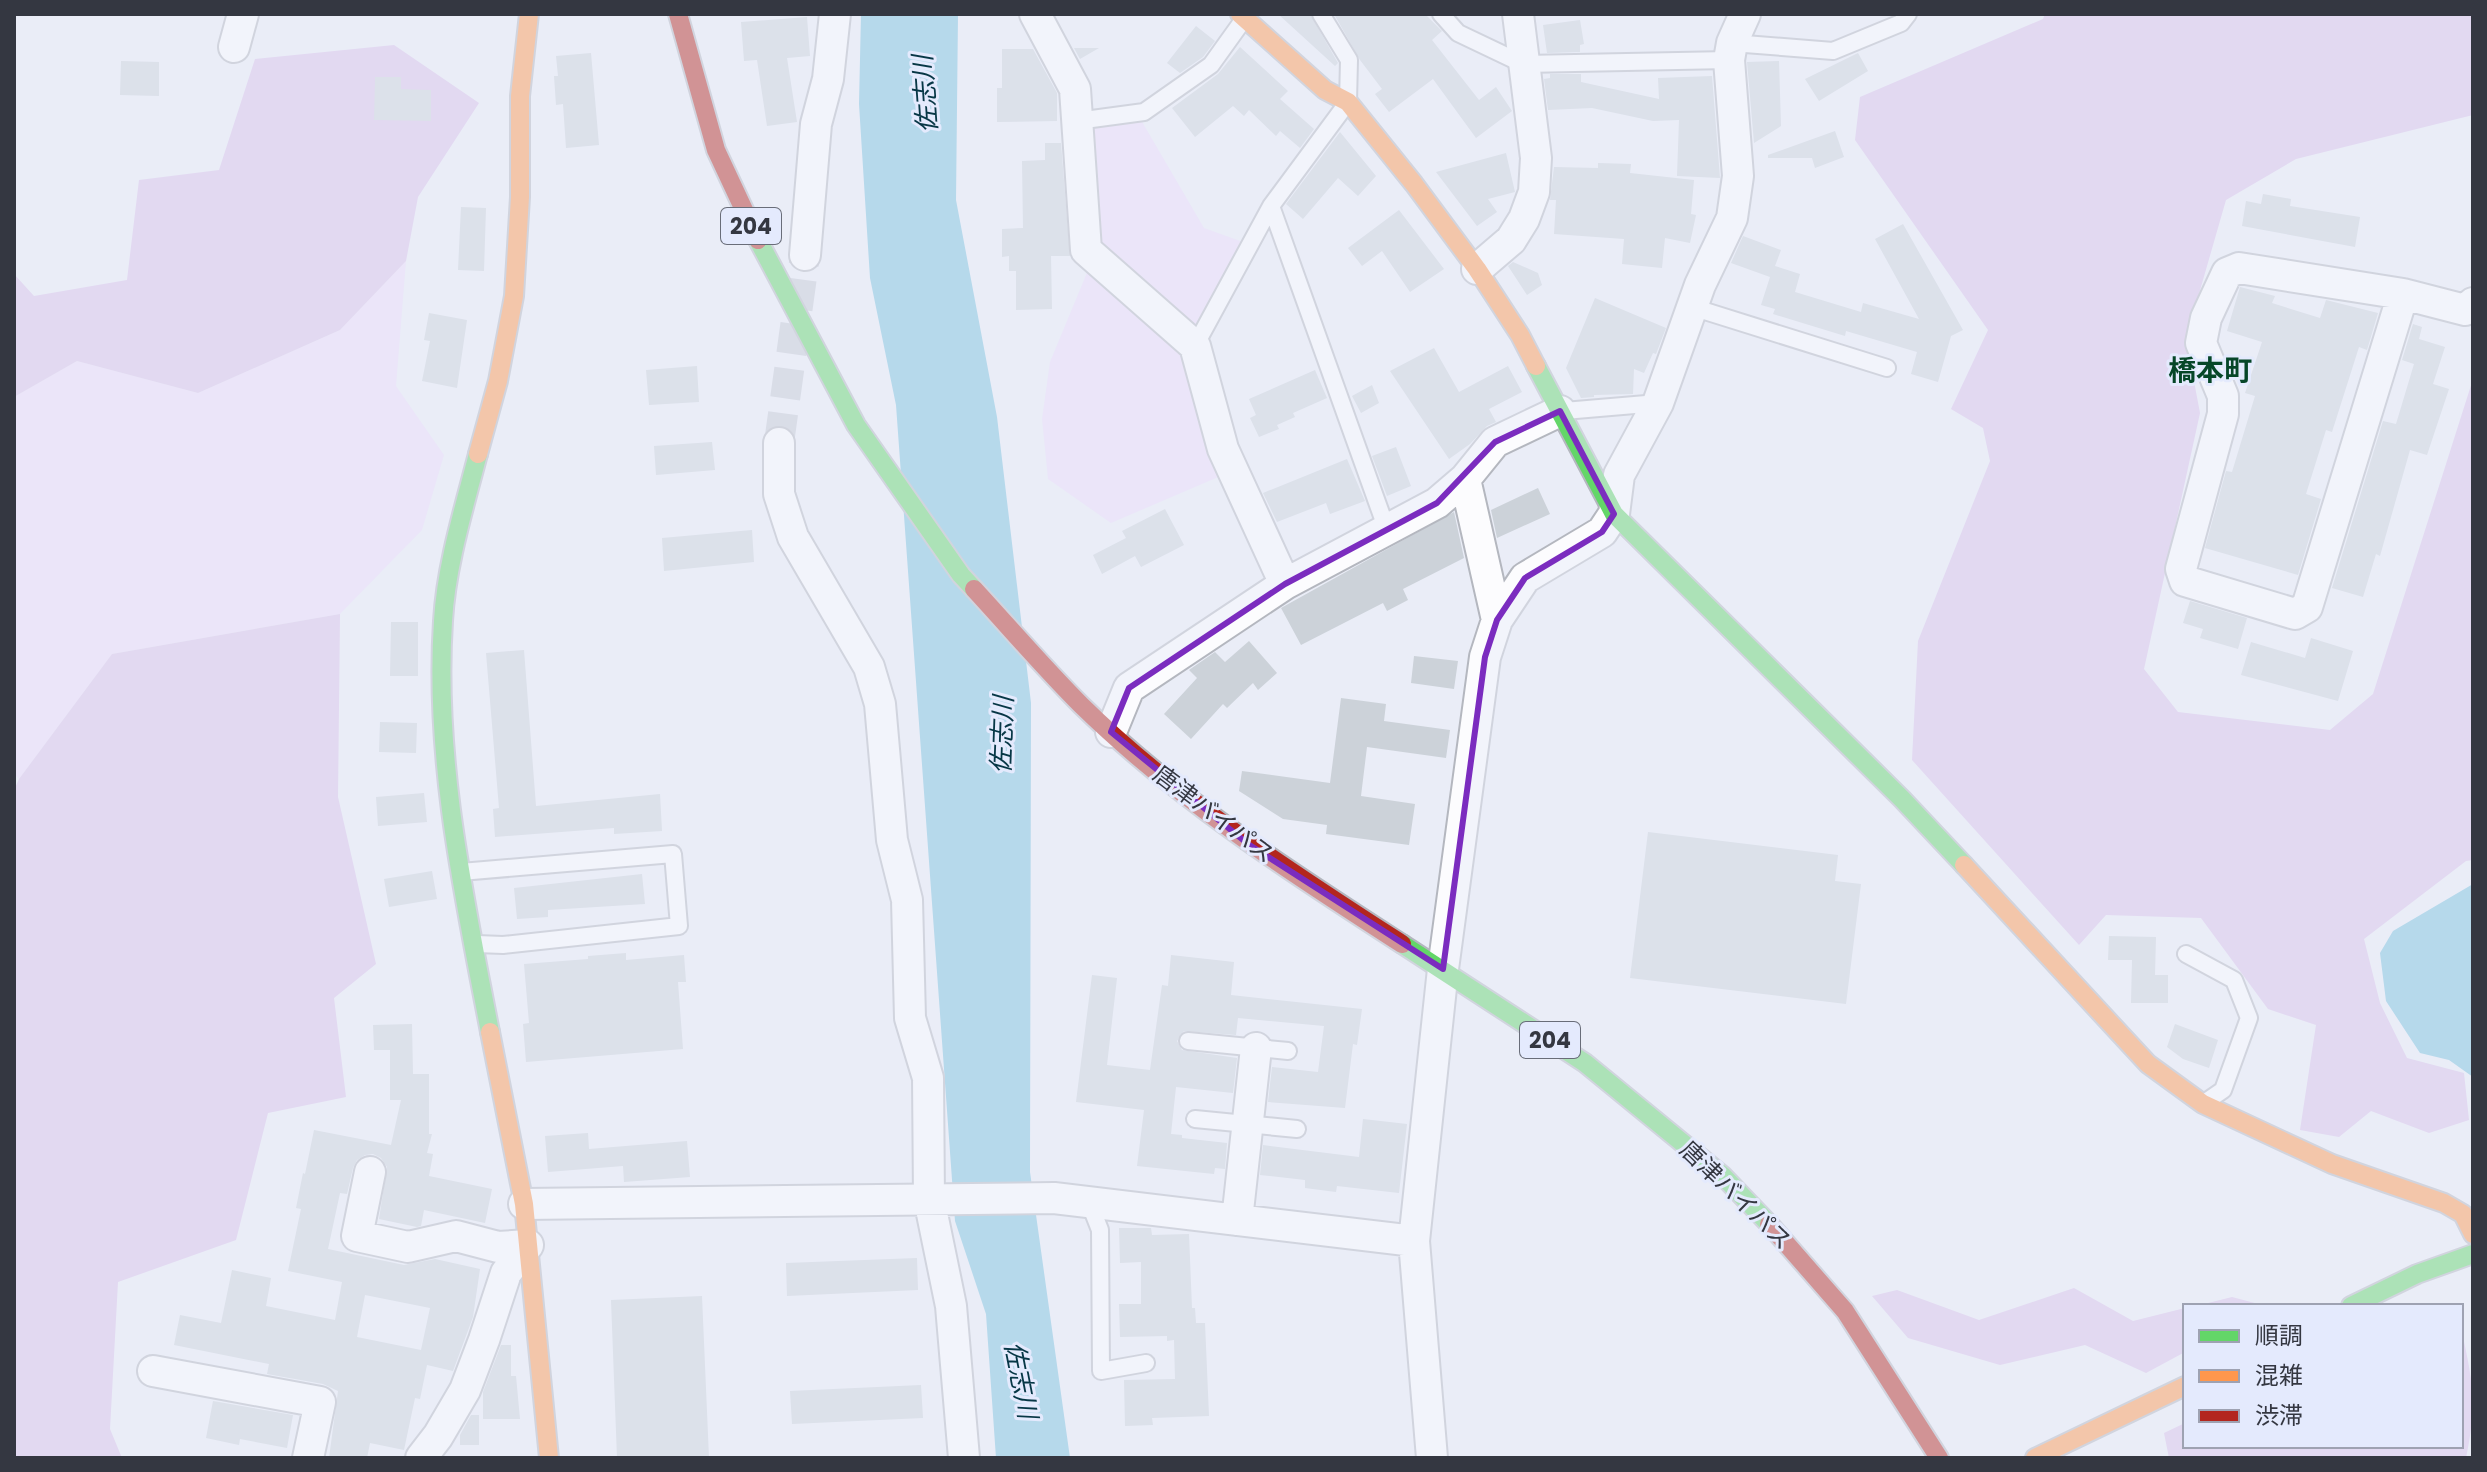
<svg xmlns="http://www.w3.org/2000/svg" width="2487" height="1472" font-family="Poppins,'Noto Sans JP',sans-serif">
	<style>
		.green { fill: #eddcfa }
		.forest { fill: #dac0e9 }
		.water { fill: #78c0dc }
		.building { fill: #ccd2d9; fill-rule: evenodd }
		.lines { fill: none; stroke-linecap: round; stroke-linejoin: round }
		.street-tunnel { stroke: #c6c9d3; stroke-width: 30; stroke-dasharray: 30 15; stroke-linecap: butt }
		.lane-casing { stroke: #b4b7bf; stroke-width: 20 }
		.street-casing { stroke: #b4b7bf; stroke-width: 34 }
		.fast-casing { stroke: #b4b7bf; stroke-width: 22 }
		.slow-casing { stroke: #b4b7bf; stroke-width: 22 }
		.jam-casing { stroke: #b4b7bf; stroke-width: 22 }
		.lane { stroke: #fcfcfe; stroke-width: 16 }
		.street { stroke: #fcfcfe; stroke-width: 30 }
		.fast { stroke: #63d668; stroke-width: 18 }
		.slow { stroke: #ff974d; stroke-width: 18 }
		.jam { stroke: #b3261e; stroke-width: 18 }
		.marked { fill: none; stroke: #7b2cbf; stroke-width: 6; stroke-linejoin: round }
		.labels { text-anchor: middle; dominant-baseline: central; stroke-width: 6; stroke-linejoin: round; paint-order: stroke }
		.shield { fill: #e4eafd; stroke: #696d79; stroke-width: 2 }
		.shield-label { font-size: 22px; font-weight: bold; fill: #343741 }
		.street-label { font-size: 24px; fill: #343741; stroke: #e4eafd }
		.water-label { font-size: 26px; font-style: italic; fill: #073746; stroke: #e4eafd }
		.quarter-label { font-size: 28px; font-weight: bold; fill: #064628; stroke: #e4eafd }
	</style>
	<rect width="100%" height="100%" fill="#eaedf7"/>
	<path class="green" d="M1141,120L1204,228L1243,242L1188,349L1223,475L1111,523L1048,479L1042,419L1050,362L1096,251L1085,130Z
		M406,261L396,386L444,455L422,530L340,614L112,654L19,779L14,774V397L77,361L198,393L340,330Z"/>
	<path class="forest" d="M2045,14H2473V115L2296,159L2226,200L2186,339L2200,413L2144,669L2178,712L2330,730L2373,694L2473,379V860L2466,861L2364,939L2380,1003L2407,1058L2464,1073L2469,1120L2429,1133L2371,1111L2339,1137L2300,1130L2316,1025L2268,1009L2201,918L2106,915L2079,945L1912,760L1918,641L1990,461L1983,428L1951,409L1988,330L1855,140L1860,97L2043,19Z
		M394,45L479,103L418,197L406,261L340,330L198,393L77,361L14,397V274L34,296L127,280L139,180L219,170L255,59Z
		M340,614L338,797L376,964L334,998L346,1097L268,1113L236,1240L118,1282L110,1429L122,1458H14V790L19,779L112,654Z
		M2074,1288L2133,1321L2185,1308V1352L2146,1373L2085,1345L2000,1365L1908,1338L1872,1296L1897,1290L1979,1320Z
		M2232,1297L2266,1306H2196Z
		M2461,1329C2473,1379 2477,1407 2466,1458H2169L2164,1433L2185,1423V1446H2461Z"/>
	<path class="water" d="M861,14H958L956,200L997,417L1031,703L1030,1172L1070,1458H996L986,1314L955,1221L896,405L870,278L859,104Z
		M2473,884V1077L2449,1060L2420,1053L2386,1001L2380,953L2393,931Z"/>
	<path class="building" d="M1278,14H1310L1338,63L1335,66Z
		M1334,14H1425L1442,31L1432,40L1479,100L1496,87L1512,111L1476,138L1433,79L1389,112L1375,94L1382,89L1360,60Z
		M807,17L810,56L787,58L797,122L767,126L757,60L744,61L741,22Z
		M1580,20L1584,44L1580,45V52L1547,53L1543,25Z
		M1196,26L1215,41L1203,57L1180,73L1167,63Z
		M1240,47L1288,91L1280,99L1314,129L1300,148L1280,131L1276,136L1249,110L1244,116L1233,106L1195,137L1172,108L1218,74Z
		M1074,48H1099L1080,59Z
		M1002,49H1033L1057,93V121L997,122V88H1002Z
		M591,53L599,145L566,148L563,104L556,105L554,76H558L556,56Z
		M1858,53L1868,71L1819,101L1805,79Z
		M121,61L159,62V96L120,95Z
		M1779,61L1781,126L1754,143L1747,62Z
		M1550,74H1581V82L1659,99L1658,78L1712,76L1720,178L1677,176L1679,120L1653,121L1592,108L1548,110L1544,79L1550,78Z
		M375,77H401V89L431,90V121L374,120Z
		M1835,131L1844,157L1815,168L1812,158H1768V155Z
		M1340,132L1376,176L1358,196L1338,178L1303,219L1286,204Z
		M1045,143H1061L1070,256H1051L1052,309L1016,310V271H1009V256L1002,257V229L1023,228L1022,161L1045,160Z
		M1506,153L1515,192L1488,199L1497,212L1477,226L1436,172Z
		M1598,163L1631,164L1630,173L1694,180L1691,214L1696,215L1690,243L1665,238L1662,268L1622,264L1624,239L1554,234L1556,200H1550L1554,167L1598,168Z
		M2263,194L2291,199L2290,206L2360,217L2355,247L2242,226L2246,201L2261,204Z
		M461,207L486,208L484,271L458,270Z
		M1399,210L1444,269L1410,292L1382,251L1362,266L1348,248Z
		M1903,224L1963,330L1951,336L1938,382L1911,374L1917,352L1846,331L1845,336L1773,314L1775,309L1761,305L1770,277L1731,263L1743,236L1781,250L1775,266L1800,274L1795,292L1861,312L1863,303L1919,319L1875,239Z
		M1513,262L1538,273L1542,285L1527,295L1508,266Z
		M2240,287L2275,296L2272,303L2320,318L2326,300L2378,313L2367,350L2359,347L2332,432L2326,430L2306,494L2321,499L2298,575L2205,548L2226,471L2232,472L2255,396L2245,393L2262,342L2227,331Z
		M1595,298L1666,328L1656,354L1653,353L1644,373L1634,369L1633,394L1594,395V397L1581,398L1566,368Z
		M429,313L467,320L457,388L422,381L430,341L424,340Z
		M2413,324L2422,327L2419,339L2445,347L2433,384L2449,389L2427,455L2410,450L2380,556L2376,554L2363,597L2332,588L2383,421L2396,424L2414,364L2402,360Z
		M1434,348L1459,392L1508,366L1522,392L1489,409L1496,422L1487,426L1470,444L1449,459L1390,371Z
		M697,366L699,402L649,405L646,370Z
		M1315,370L1327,398L1293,413L1295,417L1277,425L1279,429L1259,437L1250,418L1256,415L1249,399Z
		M1372,385L1379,403L1361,413L1352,396Z
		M712,442L715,470L656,475L654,446Z
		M1396,447L1411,486L1387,496L1372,456Z
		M1347,459L1365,501L1330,514L1326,503L1277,522L1263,493Z
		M1538,488L1550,514L1497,538L1491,510Z
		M1165,509L1184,545L1141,567L1135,556L1102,574L1093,555L1126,538L1122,531Z
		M1454,512L1464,558L1403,589L1408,600L1387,611L1383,603L1301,645L1281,608Z
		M752,530L754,562L664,571L662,538Z
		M2190,601L2247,618L2238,649L2200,638L2203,629L2183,623Z
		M391,622H418V676H390Z
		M2311,638L2353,651L2338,701L2241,675L2251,642L2305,658Z
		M1249,641L1277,673L1258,690L1253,683L1227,708L1223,704L1191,739L1164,714L1197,678L1189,670L1215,652L1225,662Z
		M524,650L536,806L660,794L662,831L614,834V828L495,837L493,809L499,808L486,653Z
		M1414,656L1458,661L1454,689L1411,683Z
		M1341,698L1386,704L1384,721L1450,730L1446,758L1367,747L1361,796L1415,804L1409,845L1326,834L1327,825L1283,819L1239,791L1242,771L1330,783Z
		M380,722L417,723L416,753L379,752Z
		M424,793L427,822L378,826L376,797Z
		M1648,832L1838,855L1835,881L1861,884L1846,1004L1630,978Z
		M432,871L437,899L389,907L384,879Z
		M642,874L645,904L548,910V917L517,919L514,888Z
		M2109,936L2156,937L2155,975H2168V1003H2131L2132,960H2108Z
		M626,953V960L684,955L686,982H678L683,1049L526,1062L523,1024L529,1023L524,964L588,959V956Z
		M1171,955L1234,962L1231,995L1362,1009L1357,1045L1353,1044L1345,1108L1268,1102L1272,1067L1318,1072L1324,1026L1238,1018L1236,1035L1184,1031L1177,1041L1182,1050L1237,1058L1233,1093L1176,1087L1171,1134L1182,1135V1138L1227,1143L1225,1169L1215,1168L1214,1174L1137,1166L1144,1110L1076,1102L1092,975L1117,978L1107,1065L1150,1070L1162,985L1168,986Z
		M412,1024L413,1074H429V1134H432L427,1153L433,1154L429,1176L492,1189L485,1223L424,1210L421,1226L417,1227L379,1219L387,1167L381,1158L373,1154L365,1155L357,1160L353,1168L347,1194L340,1193L328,1249L404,1265L435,1259L480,1269L473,1317L453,1371L427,1365L420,1399L415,1398L404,1450L370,1443L367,1458H329L338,1391L323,1384L267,1374L269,1364L174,1345L180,1315L221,1323L232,1270L271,1278L266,1306L335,1320L342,1282L288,1271L301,1209L296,1208L303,1173L305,1174L314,1130L391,1145L401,1100H390V1050H374L373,1025ZM365,1295L430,1308L421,1350L357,1337Z
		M2175,1024L2218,1040L2209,1068L2183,1059L2167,1047Z
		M1363,1119L1407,1124L1399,1193L1337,1186L1336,1192L1305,1188V1180L1260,1175L1263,1145L1359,1157Z
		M588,1133L589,1149L687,1141L690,1177L624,1182L623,1166L548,1172L545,1136Z
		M1119,1228H1151L1152,1235L1189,1234L1192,1308H1195L1196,1323H1205L1209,1416L1152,1418L1153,1425L1125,1426L1124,1380L1175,1379L1174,1340L1167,1341V1336L1120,1337L1119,1304H1141V1262L1120,1263Z
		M917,1258L918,1290L787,1296L786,1263Z
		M702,1296L709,1458H617L611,1300Z
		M501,1345H511V1376H516L520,1419H483V1392Z
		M921,1385L923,1418L792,1424L790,1391Z
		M213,1401L293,1415L287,1448L240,1439L239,1445L206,1438Z
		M471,1415H479V1445H460V1435Z"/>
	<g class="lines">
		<path class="street-tunnel" d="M779,443L805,255"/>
		<g class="lane-casing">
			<path id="lane" d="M1441,14L1458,33L1523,64L1729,60
				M1732,43L1833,51L1901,23L1908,14
				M1077,121L1144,112L1211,65L1244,19
				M1271,206L1387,530
				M1692,307L1887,368
				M1195,346L1271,206L1348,102L1349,60L1321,14
				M1564,411L1658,403
				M461,872L673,854L679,926L503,945L477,944
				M2186,954L2234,980L2249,1018L2223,1090L2207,1101
				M1188,1041L1288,1051
				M1195,1119L1297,1129
				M1089,1202L1100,1230L1101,1371L1146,1363"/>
		</g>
		<g class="street-casing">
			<path id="street" d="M1035,14L1075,89L1086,250L1195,346L1223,449L1285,584
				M234,47L243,14
				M805,255L816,124L828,79L835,14
				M1477,269L1511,240L1524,219L1534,192L1536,158L1518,14
				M2403,294L2307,607L2295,614L2185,581L2181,569L2223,414V396L2201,343L2206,318L2227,273L2239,268L2403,294L2465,310L2473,303
				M779,443V494L793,537L869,667L880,704L892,840L907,900L910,1018L928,1078L929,1199L951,1306L964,1458
				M1465,479L1497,620
				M1111,732L1129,688L1285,584L1437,503L1465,479L1495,442L1560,411
				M370,1172L357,1236L408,1247L456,1236L498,1247L528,1245
				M524,1204L1054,1198L1414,1241
				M1237,1220L1256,1048
				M153,1371L320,1402L308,1458
				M421,1458L438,1436L465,1390L484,1340L506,1273L528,1245
				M1432,1458L1414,1241L1443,969L1485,657L1497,620L1525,578L1602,532L1614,514L1619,475L1658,403L1700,285L1732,218L1738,176L1729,60L1732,43L1745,14"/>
		</g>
		<g class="fast-casing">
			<path id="fast" d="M758,240L856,425L961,575L974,589
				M1536,366L1614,514L1902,799L1964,865
				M478,454C464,508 446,566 443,621C434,760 464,896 490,1032
				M1402,944L1585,1063L1723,1176L1769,1224
				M2351,1306L2417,1274L2473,1254"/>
		</g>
		<g class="slow-casing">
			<path id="slow" d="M1240,14L1325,90L1348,102L1414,184L1477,269L1520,335L1536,366
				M478,454L498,381L514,296L520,197V96L529,14
				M1964,865L2148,1064L2203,1104L2332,1164L2444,1203L2463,1214L2473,1234
				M490,1032L524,1204L549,1458
				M2035,1458L2185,1386"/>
		</g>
		<g class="jam-casing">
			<path id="jam" d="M678,14L716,150L758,240
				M974,589C1009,627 1044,668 1081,705C1178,800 1289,871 1402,944
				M1769,1224L1845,1311L1939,1458"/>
		</g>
		<use href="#lane" class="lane"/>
		<use href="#street" class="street"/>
		<use href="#fast" class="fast"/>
		<use href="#slow" class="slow"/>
		<use href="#jam" class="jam"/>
	</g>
	<path d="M0 0H2487V1472H0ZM1560,411L1614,514L1602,532L1525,578L1497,620L1485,657L1443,969L1248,844L1111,732L1129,688L1285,584L1437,503L1495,442Z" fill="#eaedf7" fill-opacity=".55" fill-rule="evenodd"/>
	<path class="marked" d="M1560,411L1614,514L1602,532L1525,578L1497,620L1485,657L1443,969L1248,844L1111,732L1129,688L1285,584L1437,503L1495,442Z"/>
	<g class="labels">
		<g class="shield">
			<rect x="721" y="208" width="60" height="36" rx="6"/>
			<rect x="1520" y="1022" width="60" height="36" rx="6"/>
		</g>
		<g class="shield-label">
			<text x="751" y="226">204</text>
			<text x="1550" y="1040">204</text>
		</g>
		<g class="street-label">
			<text transform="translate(1214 814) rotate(37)">唐津バイパス</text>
			<text transform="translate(1736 1195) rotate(44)">唐津バイパス</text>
		</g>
		<g class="water-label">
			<text transform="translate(925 94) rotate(-94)">佐志川</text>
			<text transform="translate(1002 735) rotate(-88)">佐志川</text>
			<text transform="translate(1021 1380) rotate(79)">佐志川</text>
		</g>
		<g class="quarter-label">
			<text x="2210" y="370">橋本町</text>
		</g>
	</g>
	<rect width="2487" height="1472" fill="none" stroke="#343741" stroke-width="32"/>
	<rect x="2183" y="1304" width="280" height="144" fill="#e4eafd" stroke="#9ea2b2" stroke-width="2"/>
	<rect x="2199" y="1330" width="40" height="12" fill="#63d668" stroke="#9ea2b2" stroke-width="2"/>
	<text x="2255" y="1344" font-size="24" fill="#343741">順調</text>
	<rect x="2199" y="1370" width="40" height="12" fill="#ff974d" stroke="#9ea2b2" stroke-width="2"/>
	<text x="2255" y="1384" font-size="24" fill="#343741">混雑</text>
	<rect x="2199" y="1410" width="40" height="12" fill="#b3261e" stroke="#9ea2b2" stroke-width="2"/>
	<text x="2255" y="1424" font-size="24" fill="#343741">渋滞</text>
</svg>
